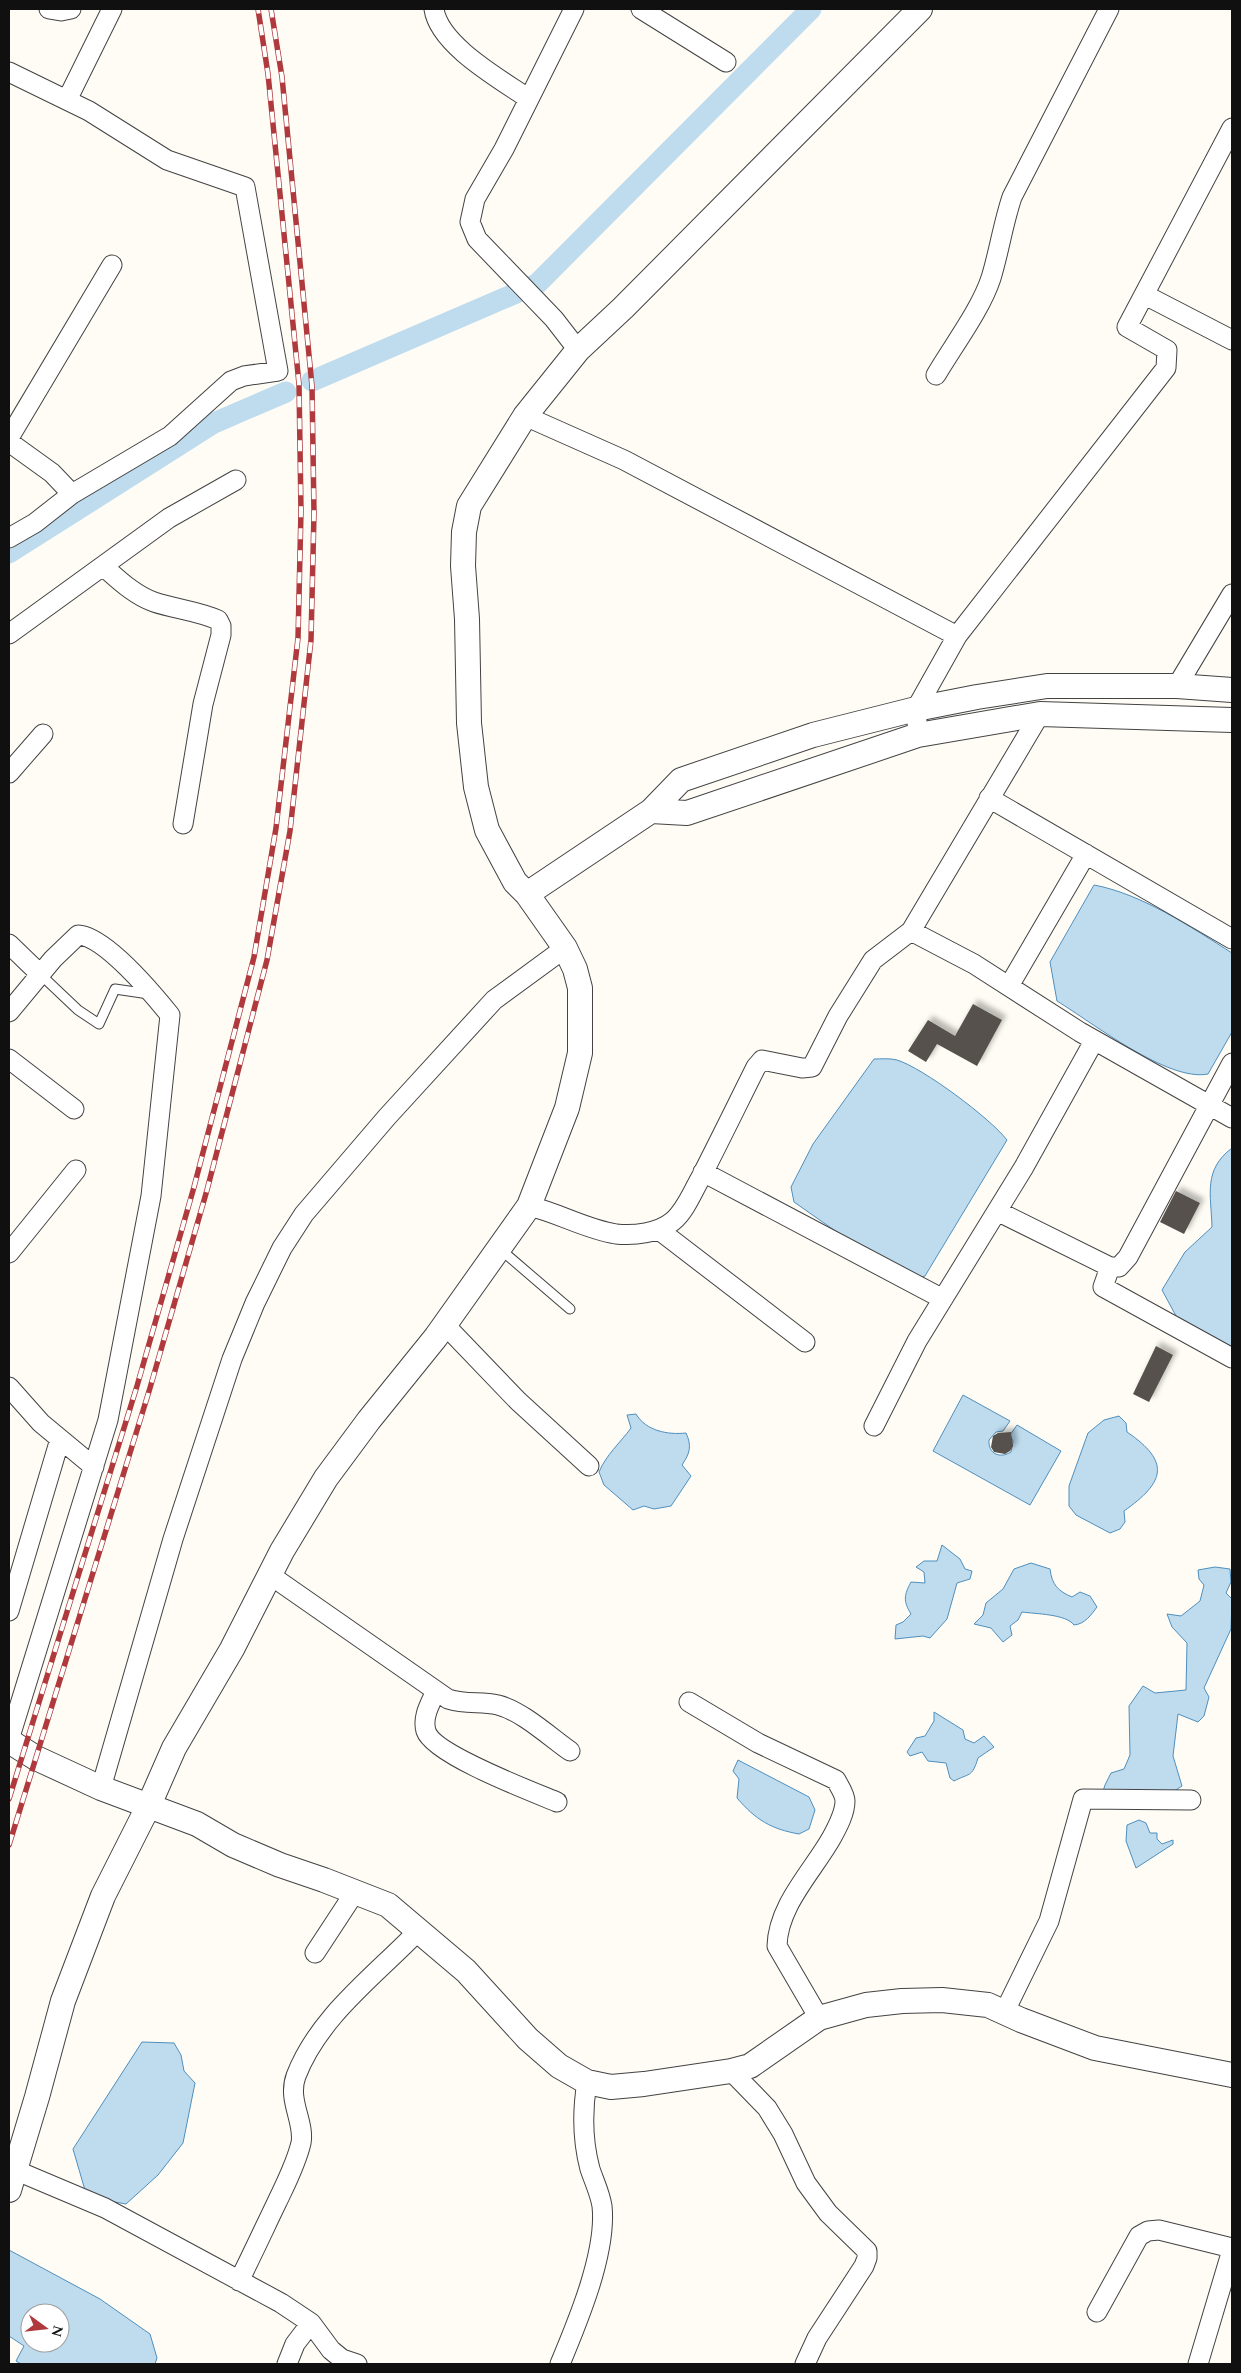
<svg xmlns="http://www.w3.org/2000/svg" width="1241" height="2373" font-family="Spectral,serif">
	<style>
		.water { fill: #bfdcef; stroke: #4f8fbd; fill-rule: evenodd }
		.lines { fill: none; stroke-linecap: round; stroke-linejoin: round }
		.canal { stroke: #bfdcef; stroke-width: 21 }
		.building { fill: #57514d; filter: url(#shadow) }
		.service-casing { stroke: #434343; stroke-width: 11 }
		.minor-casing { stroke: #434343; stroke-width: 21 }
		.tertiary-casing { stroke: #434343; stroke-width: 26 }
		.service { stroke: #fff; stroke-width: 9 }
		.minor { stroke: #fff; stroke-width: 19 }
		.tertiary { stroke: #fff; stroke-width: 24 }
		.rail-casing { stroke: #af393c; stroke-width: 5.5 }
		.rail { stroke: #fff; stroke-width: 4; stroke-dasharray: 11; stroke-linecap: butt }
	</style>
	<defs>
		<filter id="shadow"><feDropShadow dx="4.5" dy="-4.5" stdDeviation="2.5" flood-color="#0004"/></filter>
	</defs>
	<rect width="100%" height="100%" fill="#fefcf4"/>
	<path class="water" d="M1094,885C1142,894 1191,927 1232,953V1032L1208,1074C1168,1082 1093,1023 1057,1001L1050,962Z
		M874,1059C881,1059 890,1058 897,1060C923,1068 990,1118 1007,1140L925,1276L917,1279L874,1258L794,1202L791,1187L813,1144Z
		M1232,1148V1347L1176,1316L1162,1290L1185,1252L1212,1227C1211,1194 1203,1170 1232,1148Z
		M963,1395L1010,1421L1003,1431L996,1432L989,1440C988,1454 1000,1459 1011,1452L1013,1441L1010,1435L1017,1425L1061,1451L1030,1505L933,1451Z
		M636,1414C646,1431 668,1435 686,1433C692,1446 690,1453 682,1465L691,1476L671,1506L654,1509L644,1506L633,1510L604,1485L599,1472C606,1455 620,1443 631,1428L627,1415Z
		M1119,1416L1126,1423L1127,1432C1171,1462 1165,1482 1124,1511L1125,1522L1120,1529L1110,1533L1076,1515L1069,1506V1486L1088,1433L1104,1420Z
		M942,1545L960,1559L965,1569L972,1571L970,1579L957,1583L947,1619L930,1638L923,1636L895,1639L896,1625L903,1622L911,1614C903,1601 904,1595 911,1582L925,1583L924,1572L916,1567L924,1561H937Z
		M1031,1563L1050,1569C1052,1585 1058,1591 1072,1597L1080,1592L1090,1596L1097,1607C1091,1615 1085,1624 1074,1625C1066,1614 1036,1614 1022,1612L1018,1620L1010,1626L1012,1635L1003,1642L991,1628L974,1624L983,1615L986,1603L1003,1589L1014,1569Z
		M1215,1567L1230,1569L1231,1582L1226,1593L1232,1599L1231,1629L1204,1688L1209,1697L1204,1716L1198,1722L1178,1714L1173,1756L1182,1786L1165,1797L1100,1801L1105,1785L1111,1773L1124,1769L1130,1755L1129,1706L1143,1686L1155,1693L1186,1690L1187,1643L1172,1627L1167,1614L1181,1616L1200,1601L1204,1585L1199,1579L1198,1570Z
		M934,1712L963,1730L965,1739L974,1743L984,1736L994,1747L978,1758C972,1778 969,1773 954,1781L950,1778L946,1763L928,1761L922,1752L910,1756L907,1752L916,1738L925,1736L934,1721Z
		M738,1760L809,1797L815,1810L809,1829L799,1834C771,1829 756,1820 737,1798L739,1779L733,1771Z
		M1139,1820L1146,1823L1150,1833H1157V1839L1162,1844L1173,1840V1844L1136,1868L1126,1841L1127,1825Z
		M142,2042L174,2043L181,2055L184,2071L195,2083L183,2143L158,2175L126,2204L87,2197L73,2149Z
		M9,2250L100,2299L150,2334L157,2358L155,2364H21L16,2361L24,2346L9,2336ZM30,2313H60V2343H30Z"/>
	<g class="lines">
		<path class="canal" d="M312,381L537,284L811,9
			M9,553L214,423L286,392"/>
	</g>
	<path class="building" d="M973,1004L1002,1020L977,1066L937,1044L926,1062L908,1051L928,1020L955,1036Z
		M1176,1191L1200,1203L1184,1234L1160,1222Z
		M1156,1346L1173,1355L1149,1402L1133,1394Z
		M1011,1432L1013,1446L1010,1451L1005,1454L994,1452L991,1447L993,1436L998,1433Z"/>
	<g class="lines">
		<g class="service-casing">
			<path id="service" d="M40,974L78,1010L99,1024L115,989L149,994
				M500,1249L570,1309"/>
		</g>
		<g class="minor-casing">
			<path id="minor" d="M49,9L61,11L71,9
				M434,9C439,45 500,79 529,99
				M574,9L504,149L475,199L470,222L477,239L554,319L578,350
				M641,9L726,62
				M9,72L89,111L167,160L245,187L278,371L244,376L231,381L170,436L72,494L35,523L9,538
				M67,100L112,9
				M1145,295L1232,340
				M936,375C953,346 981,309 991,278C999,252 1003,224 1012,197L1109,9
				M525,416L624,460L957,636L916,709L918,735
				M9,438L112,265
				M9,442L52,473L72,494
				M103,566C118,579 134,595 154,602C175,609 198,611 218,620L221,626V635L203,704L183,824
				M9,634L169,518L236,480
				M957,636L1166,368L1167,350L1127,327L1232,128
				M1177,686L1232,594
				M9,773L43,734
				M989,798L1232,939
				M911,931L974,964L1080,1032L1232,1118
				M9,944L40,974
				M1009,986L1086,854
				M9,1012L53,959L78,935C105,936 153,994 170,1015L151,1196L108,1420L9,1740
				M9,1059L74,1109
				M703,1172L943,1299
				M529,1206C559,1213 585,1229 616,1234C634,1236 659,1233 673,1221C685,1211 692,1193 700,1179C719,1142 737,1105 756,1067L762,1060L802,1068L812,1067L838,1016L873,960L911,931L1040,714
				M997,1211L1110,1267H1119L1128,1257L1232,1063
				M659,1230L805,1342
				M9,1253L76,1170
				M1110,1267L1103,1287L1232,1358
				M445,1325L518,1401L589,1466
				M9,1387L41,1423L94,1467
				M874,1426L917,1341L1024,1167L1094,1041
				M270,1575L448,1699C467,1705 480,1701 498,1705C522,1711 550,1737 570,1751
				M9,1611L60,1439
				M436,1691C430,1704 422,1717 426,1731C433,1754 533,1792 557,1802
				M689,1702L758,1743L836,1780C839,1786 845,1794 845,1801C845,1813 838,1826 832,1837C813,1871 778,1905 777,1946L819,2018
				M101,1788L173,1539L232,1359L255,1303L282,1248L304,1214L387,1117L494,1000L565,948
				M315,1953L355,1892
				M1004,2013L1049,1921L1083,1799L1191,1800
				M731,2071L767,2108L783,2134L806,2183L828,2213L867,2251V2258L864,2266L817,2338L805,2364
				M15,2170L105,2208L281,2303L311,2323L331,2350L342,2359L357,2364
				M239,2281C252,2255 264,2229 277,2202C286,2183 296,2164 301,2143C305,2122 287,2100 296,2076C319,2016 375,1976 419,1930
				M1097,2312L1139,2236L1148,2231L1159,2230L1232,2248
				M287,2364L295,2344L311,2323
				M560,2364C578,2321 607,2252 602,2206C600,2193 594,2181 590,2169C582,2139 582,2112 587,2082
				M1198,2364L1232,2250"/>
		</g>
		<g class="tertiary-casing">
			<path id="tertiary" d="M651,811L687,813L918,735L1040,714L1232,720
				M527,894L651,811L681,780L813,735L916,709L977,697L1047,686H1177L1232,690
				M9,1741L36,1758L101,1788L197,1824L233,1845L280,1865L324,1880L388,1905L466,1971L528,2039L559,2066L587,2082L611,2087L644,2084L731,2071L750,2066L819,2018L866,2005L902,2001L942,2000L988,2005L1021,2020L1095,2048L1232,2075
				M9,2190L37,2097L63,2001L103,1896L149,1805L174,1748L232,1649L282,1551L326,1478L369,1420L436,1337L529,1206L567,1108L580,1053V988L575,969L565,948L527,894L515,882L487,830L476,787L469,723L467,619L463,566L464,532L469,506L525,416L578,350L623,308L920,9"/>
		</g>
		<use href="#service" class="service"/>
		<use href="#minor" class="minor"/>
		<use href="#tertiary" class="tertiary"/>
		<g class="rail-casing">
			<path id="rail" d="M9,1799L137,1386L194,1187L254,957L276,828L298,638L301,511L299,384L268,74L258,9
				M9,1845L150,1388L207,1190L267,960L290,831L311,640L314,513L312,386L282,77L271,9"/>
		</g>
		<use href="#rail" class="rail"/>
	</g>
	<rect width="1241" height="2373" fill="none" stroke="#101010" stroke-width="20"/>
	<g transform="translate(45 2328) rotate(105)"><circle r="24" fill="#ffffff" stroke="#9f9f9f"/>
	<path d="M0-4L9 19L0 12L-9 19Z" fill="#af393c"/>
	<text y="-8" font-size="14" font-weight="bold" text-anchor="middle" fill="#101010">N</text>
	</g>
</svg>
